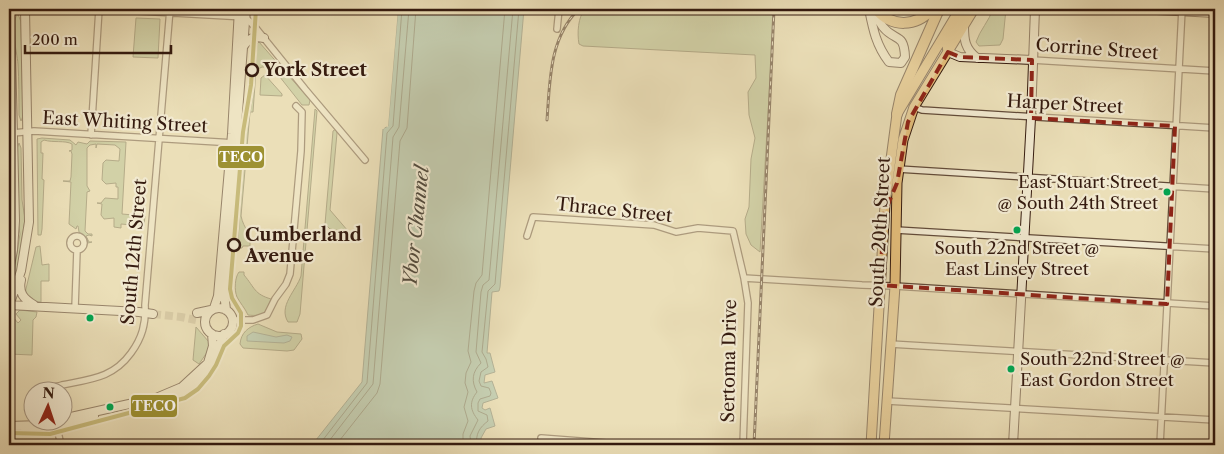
<svg xmlns="http://www.w3.org/2000/svg" width="1224" height="454" font-family="'Libre Caslon Text',serif">
	<style>
		.green { fill: #b4c292; stroke: #746e50 }
		.water { fill: #99bdab; stroke: #717c6d }
		.pier { fill: #ebdfb8 }
		.lines { fill: none; stroke-linecap: round; stroke-linejoin: round }
		.shore { stroke: #666c5d; stroke-width: 1 }
		.secondary-tunnel { stroke: #c6b896; stroke-width: 8; stroke-dasharray: 8 4; stroke-linecap: butt }
		.street-casing { stroke: #624b39; stroke-width: 8 }
		.secondary-casing { stroke: #341a0f; stroke-width: 10 }
		.primary-casing { stroke: #341a0f; stroke-width: 11 }
		.highway-casing { stroke: #341a0f; stroke-width: 12 }
		.street { stroke: #f2ead1; stroke-width: 5.5 }
		.secondary { stroke: #f2ead1; stroke-width: 8 }
		.primary { stroke: #e6c07c; stroke-width: 9 }
		.highway { stroke: #e6c07c; stroke-width: 10 }
		.rail-casing { stroke: #341a0f; stroke-width: 3 }
		.rail { stroke: #f2ead1; stroke-width: 1; stroke-dasharray: 4; stroke-linecap: butt }
		.tram-1-casing { stroke: #f2ead1; stroke-width: 8 }
		.tram-1 { stroke: #9d9132; stroke-width: 4 }
		.marked { fill: none; stroke: #8f2418; stroke-width: 4; stroke-dasharray: 10 6; stroke-linejoin: round }
		.stop-dot { fill: #f2ead1; stroke: #341a0f; stroke-width: 2.5 }
		.bus-dot { fill: #00a651; stroke: #f2ead1; stroke-width: 2 }
		.labels { text-anchor: middle; dominant-baseline: central; stroke-width: 4.5; stroke-linejoin: round; paint-order: stroke }
		.bus-label { font-size: 17px; fill: #341a0f; stroke: #f2ead1; text-anchor: end }
		.street-label { font-size: 18px; fill: #341a0f; stroke: #f2ead1 }
		.stop-label { font-size: 18px; font-weight: bold; fill: #341a0f; stroke: #f2ead1; text-anchor: start }
		.water-label { font-size: 19px; font-style: italic; fill: #524b3e; stroke: #f2ead1 }
		.line-badge { stroke: #f2ead1; stroke-width: 2 }
		.badge-label { font-size: 14px; text-anchor: middle; font-weight: bold; fill: #fff }
	</style>
	<rect width="100%" height="100%" fill="#ebdfb8"/>
	<filter id="stains"><feTurbulence type="fractalNoise" baseFrequency=".004" numOctaves="4"/><feColorMatrix values="0 0 0 0 .2 0 0 0 0 .09 0 0 0 0 .02 0 0 0 .5 -.17"/></filter>
	<radialGradient id="worn" r=".72"><stop offset=".6" stop-color="#630" stop-opacity="0"/><stop offset="1" stop-color="#630" stop-opacity=".3"/></radialGradient>
	<path class="green" d="M585,9H774L760,252L751,245L746,234L745,219L749,207L751,159L755,138L749,115L748,92L756,78L755,55L583,46L579,44C577,33 578,17 585,9Z
		M993,9H1006L1003,39L1000,45L979,46L976,42C980,30 989,21 993,9Z
		M18,14L21,22L23,116L21,121L19,115C19,98 19,81 18,64C17,51 9,23 18,14Z
		M136,18L160,19L158,58L133,57Z
		M259,42L310,100L309,105H302L272,67L267,64L265,67H262L256,70L253,112H250L241,216C244,230 251,231 250,246H243L242,248H239L238,239L246,134L254,90L257,44Z
		M265,75L282,94V96L260,95L261,78Z
		M315,109L317,111L300,314L297,322H288C278,306 296,291 301,276Z
		M336,129L337,133L330,210L348,231L347,232L330,229L325,224L333,131Z
		M42,138L70,140L76,145L78,142L87,144L90,141L126,142L122,214L145,216L144,226L121,224V228L114,227V218L104,219L101,215L102,204L97,203H101L105,198L118,199V187H116V183L106,184L102,180L103,163L106,160L119,161L120,149L115,145L97,144L96,148V144L90,145L87,148V186L90,191L87,192L85,231L88,234H92V236L89,235L86,236L89,242H92L88,243L87,238L79,232L78,226H77L76,229L69,224L71,182L63,181H70L71,177L72,154L71,151H69L72,150V144C65,140 53,143 44,140L41,142V153H43L42,179L44,180L42,229L41,235H38L37,139Z
		M19,143L21,148L22,200L25,219L17,271L11,290L20,234L18,221L17,149Z
		M40,246L42,265L49,264V281H41V302L33,301L25,293L36,247Z
		M239,272H244V275C255,288 254,294 271,299C266,312 264,317 248,315C245,308 240,303 237,297C234,290 235,277 239,272Z
		M20,310L37,312L36,317L33,320L32,355L9,354V323L13,317L18,323L21,320L16,314Z
		M258,324L277,332L301,334L302,339L294,350L287,351L243,348L240,344C241,333 248,327 258,324Z
		M196,327L209,342L208,351L199,364L193,360Z"/>
	<path class="water" d="M398,9H524L500,287L499,291L492,292L487,353H490L495,372L485,375L484,383L492,381L498,398L483,403L482,408L485,410L490,408L495,426L486,429L481,438L482,445H312L362,382L383,129L388,126Z
		M253,332L276,337L287,335L292,337L290,341L284,343L247,341V336Z"/>
	<path class="pier" d="M395,9H398L388,127L385,126L384,129L380,128L386,124Z"/>
	<g class="lines">
		<path class="shore" d="M319,445L367,383L387,133L393,126L402,9
			M326,445L373,384L393,137L399,127L409,9
			M336,445L377,393L380,384L400,141L407,128L416,9
			M463,445V434L468,421L464,407L468,392L465,383L466,373L471,362L468,351L474,291L476,283L482,275L505,9
			M471,445L470,436L478,420C470,410 469,402 477,392C471,381 472,372 481,363L476,352L481,292L483,285L489,280L513,9
			M477,445C475,434 480,427 488,421L487,415L478,411V403L480,399L490,396L491,393L489,388L481,386L479,381L481,372L488,367L486,359L482,352L488,291L495,284L519,9"/>
		<path class="secondary-tunnel" d="M153,314L181,317L196,320"/>
		<g class="street-casing">
			<path id="street" d="M102,9L245,17L255,27L305,89L365,160
				M557,29L559,9
				M1032,60L1215,71
				M914,107L922,110L1215,128
				M13,133L34,131L235,143
				M91,135L99,9
				M898,169L1215,189
				M896,230L1215,249
				M527,236L533,217L654,225L676,232L698,228L733,231L744,278L748,303L743,445
				M70 243a7 7 0 1 1 14 0a7 7 0 1 1-14 0Z
				M744,278L862,285L895,286L1215,306
				M75,308L77,250
				M232,320H253L267,315L275,299L286,284L290,274L301,151L302,112L296,106
				M890,344L1215,363
				M40,392C47,388 55,387 62,385C91,379 113,378 131,353C142,338 146,324 145,305L170,9
				M887,401L1215,420
				M57,428L61,445
				M541,438L632,445
				M1160,445L1182,9"/>
		</g>
		<g class="secondary-casing">
			<path id="secondary" d="M869,9C873,29 876,45 889,62L901,63L905,57C904,32 895,42 883,27C879,22 876,14 873,9
				M1137,9L1215,13
				M964,26C964,40 965,49 977,58
				M243,47C249,38 253,36 264,38
				M948,52L960,57L1032,60
				M9,270L13,250L15,221L10,9
				M21,280C18,293 24,299 34,305
				M9,305L139,312L153,314
				M9,306L21,271L29,222L25,9
				M214,308L218,296L232,134L239,9
				M205 322a14 14 0 1 1 28 0a14 14 0 1 1-28 0Z
				M226,310L224,292L246,9
				M197,313L211,310
				M168,398C207,387 210,368 224,334
				M62,419L156,398L182,387L208,363L213,346L212,334
				M9,426L41,425L54,422
				M22,426C45,437 72,423 94,416
				M1013,445L1031,118L1035,9"/>
		</g>
		<g class="primary-casing">
			<path id="primary" d="M948,52L947,45L948,39L966,9
				M871,445L885,204L897,114L960,9
				M884,445L895,286L897,183L903,140L914,107L974,9"/>
		</g>
		<g class="highway-casing">
			<path id="highway" d="M876,9C892,28 916,27 932,9
				M897,114L901,95L939,9"/>
		</g>
		<use href="#street" class="street"/>
		<use href="#secondary" class="secondary"/>
		<use href="#primary" class="primary"/>
		<use href="#highway" class="highway"/>
		<g class="rail-casing">
			<path id="rail" d="M547,120C550,81 549,38 579,9
				M754,445L774,9"/>
		</g>
		<use href="#rail" class="rail"/>
		<g class="tram-1-casing">
			<path id="tram-1" d="M9,433L50,434L185,398L198,389L209,376L216,365L224,346L238,333L241,326V313L232,298L230,289L243,132L251,85L256,9"/>
		</g>
		<use href="#tram-1" class="tram-1"/>
	</g>
	<path d="M0 0H1224V454H0ZM948,52L960,57L1032,60L1031,118L1175,126L1167,304L880,285L884,214L897,183L908,122Z" fill="#ebdfb8" fill-opacity=".55" fill-rule="evenodd"/>
	<path class="marked" d="M948,52L960,57L1032,60L1031,118L1175,126L1167,304L880,285L884,214L897,183L908,122Z"/>
	<g class="stop-dot">
		<circle cx="252" cy="70" r="6"/>
		<circle cx="234" cy="245" r="6"/>
	</g>
	<g class="bus-dot">
		<circle cx="1167" cy="192" r="4.5"/>
		<circle cx="1017" cy="230" r="4.5"/>
		<circle cx="90" cy="318" r="4.5"/>
		<circle cx="1011" cy="369" r="4.5"/>
		<circle cx="110" cy="407" r="4.5"/>
	</g>
	<g class="labels">
		<g class="bus-label">
			<text x="1158" y="182">East Stuart Street<tspan x="1158" dy="21">@ South 24th Street</tspan></text>
			<text x="1017" y="248" text-anchor="middle">South 22nd Street @<tspan x="1017" dy="21">East Linsey Street</tspan></text>
			<text x="1020" y="359" text-anchor="start">South 22nd Street @<tspan x="1020" dy="21">East Gordon Street</tspan></text>
		</g>
		<g class="street-label">
			<text transform="translate(1097 49) rotate(4)">Corrine Street</text>
			<text transform="translate(1065 104) rotate(3)">Harper Street</text>
			<text transform="translate(125 122) rotate(3)">East Whiting Street</text>
			<text transform="translate(614 210) rotate(6)">Thrace Street</text>
			<text transform="translate(880 232) rotate(-87)">South 20th Street</text>
			<text transform="translate(134 252) rotate(-85)">South 12th Street</text>
			<text transform="translate(729 361) rotate(-89)">Sertoma Drive</text>
		</g>
		<g class="stop-label">
			<text x="263" y="70">York Street</text>
			<text x="245" y="235">Cumberland<tspan x="245" dy="21">Avenue</tspan></text>
		</g>
		<g class="water-label">
			<text transform="translate(416 226) rotate(-84)">Ybor Channel</text>
		</g>
	</g>
	<g class="line-badge">
		<rect x="217" y="145" width="48" height="24" rx="5" fill="#9d9132"/>
		<rect x="130" y="394" width="48" height="24" rx="5" fill="#9d9132"/>
	</g>
	<g class="badge-label">
		<text x="241" y="162">TECO</text>
		<text x="154" y="411">TECO</text>
	</g>
	<rect width="1224" height="454" fill="none" stroke="#ebdfb8" stroke-width="30"/>
	<rect x="10" y="10" width="1204" height="434" fill="none" stroke="#341a0f" stroke-width="2.5"/>
	<rect x="15" y="15" width="1194" height="424" fill="none" stroke="#341a0f"/>
	<g transform="translate(48 406) rotate(3)"><circle r="24" fill="#f2ead1" stroke="#a69783"/>
	<path d="M0-4L9 19L0 12L-9 19Z" fill="#8f2418"/>
	<text y="-8" font-size="14" font-weight="bold" text-anchor="middle" fill="#341a0f">N</text>
	</g>
	<path d="M25 45v8h146v-8" fill="none" stroke="#341a0f" stroke-width="2.5"/>
	<text x="32" y="45" font-size="15" fill="#341a0f" stroke="#f2ead1" stroke-width="4" paint-order="stroke">200 m</text>
	<rect width="100%" height="100%" filter="url(#stains)"/>
	<rect width="100%" height="100%" fill="url(#worn)"/>
</svg>
